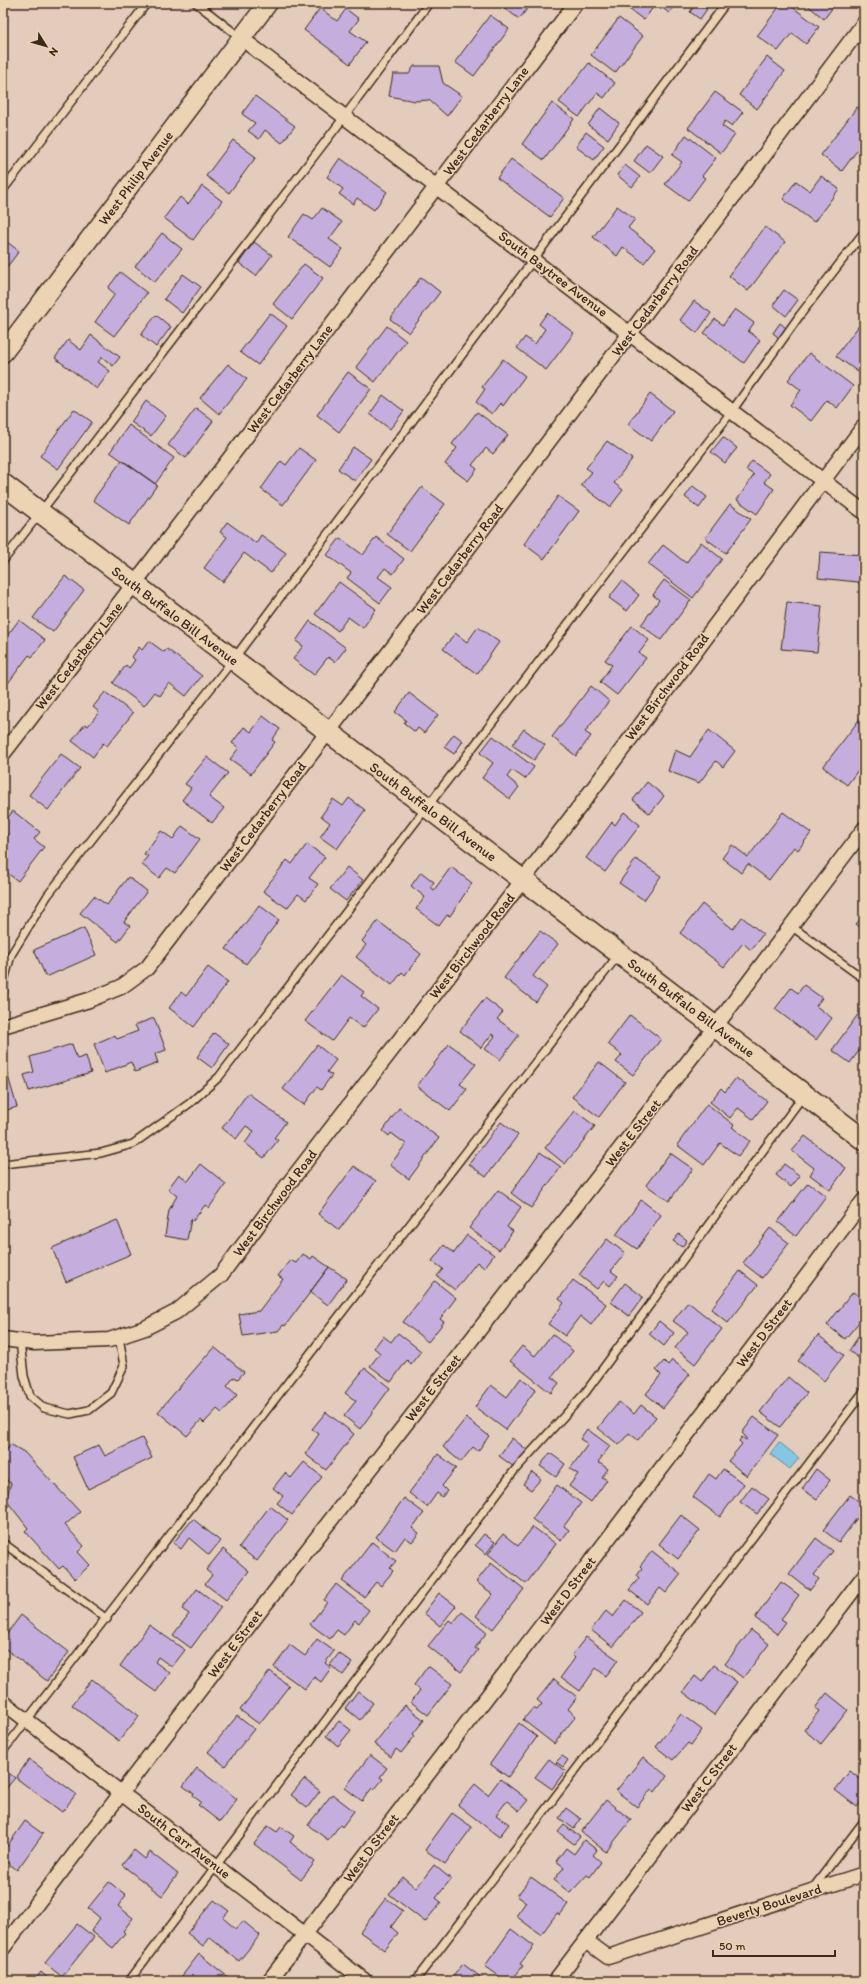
<svg xmlns="http://www.w3.org/2000/svg" width="867" height="1984" font-family="Itim,sans-serif">
	<style>
		.water { fill: #83c7e4; stroke: #668895 }
		.building { fill: #c5aedd; stroke: #3b2a1e }
		.lines { fill: none; stroke-linecap: round; stroke-linejoin: round }
		.service-casing { stroke: #3b2a1e; stroke-width: 10 }
		.minor-casing { stroke: #3b2a1e; stroke-width: 17 }
		.tertiary-casing { stroke: #3b2a1e; stroke-width: 21 }
		.secondary-casing { stroke: #3b2a1e; stroke-width: 23 }
		.service { stroke: #ebd3b3; stroke-width: 7 }
		.minor { stroke: #ebd3b3; stroke-width: 14 }
		.tertiary { stroke: #ebd3b3; stroke-width: 18 }
		.secondary { stroke: #ebd3b3; stroke-width: 20 }
		.labels { text-anchor: middle; dominant-baseline: central; stroke-width: 3; stroke-linejoin: round; paint-order: stroke }
		.street-label { font-size: 14px; fill: #3b2a1e; stroke: #ebd3b3 }
	</style>
	<rect width="100%" height="100%" fill="#e3ccbb"/>
	<filter id="ink" filterUnits="userSpaceOnUse"><feTurbulence type="fractalNoise" baseFrequency=".025" numOctaves="2"/><feDisplacementMap in="SourceGraphic" scale="8" xChannelSelector="R" yChannelSelector="G"/><feConvolveMatrix kernelMatrix="1 2 1 2 8 2 1 2 1" color-interpolation-filters="sRGB"/></filter>
	<g filter="url(#ink)">
		<path class="water" d="M779,1442L799,1458L790,1469L770,1454Z"/>
		<path class="building" d="M498,3H532L519,19Z
			M629,3H677L669,13L656,3L644,20L626,7Z
			M696,3L707,9L700,19L690,12Z
			M782,3H787L819,27L806,44L792,33L778,51L757,36Z
			M805,3H836L824,19Z
			M320,8L337,21L346,9L359,19L350,31L366,42L350,64L304,30Z
			M490,15L509,29L474,76L455,62Z
			M619,18L643,36L615,73L591,55Z
			M767,57L785,71L757,109L739,95Z
			M589,63L615,83L604,98L597,93L579,117L559,102Z
			M414,66H439L443,83L462,96L447,116L429,100L415,101L389,96L393,74H409Z
			M715,92L743,112L732,126L725,121L722,126L735,135L721,153L688,128Z
			M255,96L295,126L282,143L265,130L259,139L248,131L255,123L242,114Z
			M552,103L574,119L544,160L522,144Z
			M857,107L864,112V141L842,171L821,155Z
			M600,108L619,123L608,139L588,125Z
			M586,132L604,146L594,160L576,147Z
			M686,135L716,158L702,176L705,178L688,201L665,184L682,162L672,155Z
			M233,140L256,157L229,193L206,176Z
			M646,144L663,156L650,173L634,161Z
			M340,158L387,192L374,210L357,198L353,204L339,194L343,189L327,177Z
			M511,159L564,198L550,217L497,178Z
			M625,165L640,177L632,187L617,175Z
			M821,176L839,189L814,222L783,199L796,181L810,191Z
			M202,186L222,201L193,240L164,218L180,197L188,204Z
			M617,206L635,219L628,228L655,249L644,263L623,247L617,256L593,237Z
			M322,208L342,222L329,239L343,249L330,267L288,237L304,214L313,220Z
			M765,227L785,242L748,291L729,276Z
			M162,233L182,249L155,282L135,266Z
			M3,239L19,251L4,271L3,270Z
			M254,242L272,255L256,276L239,263Z
			M304,264L323,278L292,319L273,304Z
			M120,272L147,293L114,336L95,322L115,294L108,288Z
			M183,274L201,287L182,313L164,299Z
			M421,277L440,292L409,333L390,319Z
			M784,290L798,300L786,316L773,305Z
			M694,301L711,313L697,333L680,320Z
			M735,309L754,323L748,331L760,340L744,363L704,333L715,319L723,325Z
			M270,313L287,326L258,365L240,352Z
			M547,313L574,333L546,370L517,348L525,337L535,344L545,329L539,324Z
			M156,315L171,327L156,347L141,335Z
			M864,319V364L858,372L836,356Z
			M780,323L786,328L779,338L773,333Z
			M387,326L406,341L375,382L356,367Z
			M91,335L120,357L113,366L102,357L98,362L110,371L97,389L55,358L68,340L81,350Z
			M809,353L853,386L837,408L827,400L811,421L790,405L801,390L788,380Z
			M503,359L525,376L503,406L500,403L492,414L476,402L485,389L482,387Z
			M228,364L247,379L219,414L200,398Z
			M348,372L371,389L339,432L317,415Z
			M650,394L673,411L651,441L628,424Z
			M383,395L404,411L390,429L370,414Z
			M146,401L166,416L151,436L131,422Z
			M196,408L213,421L186,458L168,445Z
			M74,409L92,422L58,469L40,456Z
			M477,412L508,435L493,454L486,448L472,465L477,469L468,481L445,464L457,448L452,444Z
			M129,425L174,458L155,484L110,452Z
			M723,437L737,448L725,463L711,452Z
			M607,441L632,459L614,483L623,490L610,507L581,485L592,472L586,468Z
			M353,447L371,459L355,481L338,469Z
			M299,448L316,460L283,505L261,489L281,461L286,465Z
			M122,460L157,485L129,525L93,500Z
			M752,461L770,474L764,482L774,489L757,514L737,500L754,475L746,470Z
			M693,486L707,497L699,508L685,497Z
			M422,487L445,504L410,551L387,534Z
			M558,496L579,511L544,559L524,544Z
			M730,504L751,519L726,553L705,538Z
			M227,522L256,543L261,535L286,553L271,573L244,553L223,582L204,568L227,537L220,532Z
			M376,537L404,559L393,574L385,568L378,577L392,587L380,603L347,578L351,573L327,555L340,538L363,555Z
			M701,542L722,559L693,598L648,564L663,545L686,563Z
			M820,552L863,555L864,587L858,582L818,578Z
			M65,576L84,590L53,632L33,618Z
			M664,580L691,600L661,640L641,625L659,600L653,595Z
			M622,581L639,595L627,611L609,598Z
			M339,582L376,609L363,628L348,617L338,631L315,614Z
			M787,602L822,606L817,652L781,649Z
			M19,620L45,640L32,657L29,655L3,690V641Z
			M310,621L346,648L335,662L328,657L314,675L293,659L303,646L296,641Z
			M632,626L649,640L639,653L646,658L617,695L600,682L612,665L605,660Z
			M478,627L499,642L477,674L443,649L455,633L467,642Z
			M149,641L164,652L167,649L202,676L186,696L169,683L160,696L155,692L144,706L113,683L126,665L129,668L135,660L132,657L139,647L142,650Z
			M591,686L609,701L585,732L591,736L576,756L552,737Z
			M105,692L133,713L107,746L103,743L93,757L72,741L85,724L88,726L99,712L93,707Z
			M409,693L438,715L424,733L418,728L415,732L404,723L406,720L395,712Z
			M263,716L280,729L272,740L275,742L251,774L230,759L239,748L232,743L244,727L251,732Z
			M862,716L864,717V762L847,785L823,767Z
			M524,729L545,745L534,760L512,745Z
			M709,730L735,751L723,767L716,761L699,783L668,771L675,750L690,757Z
			M454,734L463,741L454,754L444,747Z
			M493,736L534,767L525,779L512,770L507,777L519,787L510,799L482,778L493,763L480,753Z
			M61,754L80,768L48,810L29,795Z
			M207,757L228,773L209,797L224,808L212,823L182,800L191,788L185,784Z
			M647,782L664,796L650,814L633,800Z
			M349,798L365,810L337,849L320,837L330,823L321,816L333,799L343,806Z
			M13,811L40,832L34,839L44,847L18,881L3,870V840L4,841L8,835L3,831V824Z
			M624,812L640,825L605,872L586,858L612,822L615,825Z
			M783,812L811,833L798,850L794,847L769,880L748,864L741,873L722,858L732,845L748,857Z
			M182,826L200,839L175,873L167,868L159,878L141,864L148,856L144,854L161,831L173,839Z
			M307,844L325,857L309,878L318,884L306,900L298,894L287,908L263,891L287,860L292,864Z
			M636,859L661,876L644,900L619,883Z
			M347,867L363,880L346,901L330,889Z
			M451,867L472,883L450,916L447,915L439,926L416,909L425,897L411,886L421,872L434,882L430,887L434,890Z
			M128,877L147,891L124,922L130,926L118,942L80,913L94,896L107,905Z
			M702,904L733,929L742,917L763,934L751,950L743,943L724,967L680,933Z
			M259,905L279,920L246,964L226,949Z
			M864,915V930L856,924Z
			M378,921L421,954L405,975L402,972L392,985L356,957L366,945L362,941Z
			M84,928L96,955L46,977L34,950Z
			M540,931L558,944L533,976L547,987L536,1002L504,978Z
			M208,967L228,982L194,1027L169,1008L181,992L186,996Z
			M341,975L364,992L361,996L378,1009L363,1028L349,1018L332,1041L305,1021Z
			M804,985L822,998L816,1006L832,1018L816,1040L775,1009L791,988L798,993Z
			M485,998L503,1012L497,1019L519,1035L500,1060L485,1049L495,1036L492,1034L481,1048L460,1031Z
			M862,1009L864,1011V1044L850,1063L832,1050Z
			M630,1015L661,1039L633,1075L616,1062L622,1055L608,1044Z
			M154,1018L166,1050L155,1054L158,1063L135,1072L131,1062L105,1073L94,1044L115,1035L117,1039L138,1031L135,1025Z
			M214,1033L229,1044L212,1068L197,1057Z
			M72,1044L77,1059L86,1056L91,1073L29,1091L24,1075L34,1072L30,1057Z
			M449,1044L476,1064L460,1084L467,1089L450,1111L417,1086Z
			M317,1045L336,1060L327,1072L332,1075L321,1090L317,1087L304,1105L283,1089Z
			M599,1062L625,1082L599,1117L572,1097Z
			M5,1066L17,1107L3,1111V1067Z
			M736,1078L767,1101L753,1119L738,1108L730,1118L710,1102L721,1088L725,1092Z
			M248,1093L286,1122L274,1138L278,1140L264,1158L245,1143L254,1131L246,1126L236,1139L222,1128Z
			M707,1104L734,1125L732,1127L750,1141L738,1156L720,1143L704,1165L677,1145Z
			M399,1108L439,1138L409,1179L390,1165L406,1144L391,1133L389,1136L383,1131Z
			M575,1111L595,1126L565,1164L545,1148Z
			M501,1122L518,1135L486,1177L469,1164Z
			M805,1136L846,1168L830,1190L810,1175L814,1168L792,1151Z
			M540,1152L561,1167L531,1208L511,1193Z
			M670,1153L693,1169L669,1201L646,1185Z
			M201,1164L226,1184L209,1208L205,1205L193,1221L191,1219L187,1240L165,1236L169,1210L177,1196L168,1189L179,1174L188,1181Z
			M784,1164L800,1176L791,1187L776,1175Z
			M354,1166L376,1181L339,1230L318,1214Z
			M808,1183L826,1196L796,1236L778,1222Z
			M498,1190L521,1207L507,1227L513,1231L499,1250L469,1228Z
			M641,1200L661,1215L637,1249L616,1235Z
			M117,1220L131,1254L66,1282L52,1248Z
			M770,1228L789,1243L762,1278L743,1263Z
			M679,1234L687,1240L682,1247L673,1241Z
			M467,1235L494,1255L484,1268L477,1262L455,1290L437,1276L443,1269L432,1261L444,1245L454,1253Z
			M607,1239L625,1253L611,1271L618,1276L610,1286L604,1281L597,1289L579,1275Z
			M303,1254L311,1259L313,1256L329,1267L285,1326L283,1325L278,1331L243,1336L239,1314L259,1311L283,1279L278,1276L290,1260L296,1263Z
			M329,1267L347,1279L328,1305L310,1292Z
			M740,1271L758,1285L728,1323L711,1309Z
			M573,1280L606,1304L591,1325L580,1316L565,1336L548,1324L564,1303L559,1299Z
			M435,1281L456,1298L440,1319L444,1322L428,1342L403,1322Z
			M625,1283L643,1297L629,1316L611,1302Z
			M853,1292L864,1300V1316L845,1339L827,1325Z
			M688,1302L722,1329L695,1364L675,1348L688,1332L673,1321Z
			M659,1321L674,1333L664,1346L649,1334Z
			M398,1333L421,1351L411,1364L407,1360L391,1382L370,1366L380,1353L374,1348L383,1336L391,1342Z
			M552,1334L573,1351L552,1377L559,1383L551,1393L510,1361L522,1346L535,1356Z
			M860,1334L864,1337V1362L849,1351Z
			M818,1335L844,1355L824,1381L798,1361Z
			M214,1347L244,1372L238,1379L234,1377L227,1386L237,1395L222,1413L217,1409L204,1423L201,1420L187,1436L158,1412Z
			M672,1360L690,1374L663,1408L646,1394L661,1375L656,1370L664,1361L668,1365Z
			M365,1368L390,1388L360,1429L344,1416L356,1401L345,1393Z
			M788,1377L807,1393L780,1427L760,1412Z
			M521,1378L536,1389L506,1430L475,1407L491,1385L507,1397Z
			M619,1402L634,1414L641,1405L656,1417L638,1440L629,1433L619,1445L598,1428Z
			M326,1412L354,1434L326,1470L305,1454L319,1434L312,1429Z
			M754,1417L778,1435L747,1476L728,1461L742,1444L739,1441L742,1437L746,1440L747,1438L742,1433Z
			M466,1418L489,1436L478,1451L473,1447L461,1462L443,1447Z
			M587,1429L610,1446L598,1462L608,1469L602,1477L607,1480L591,1502L569,1486L578,1474L570,1469L588,1444L580,1439Z
			M142,1438L152,1458L88,1489L73,1457L99,1445L105,1456Z
			M512,1438L527,1450L514,1467L499,1456Z
			M10,1444L24,1452L80,1512L65,1525L84,1546L78,1552L90,1565L75,1579L63,1566L59,1569L25,1531L28,1528L6,1500L11,1483L8,1482L3,1472V1446L8,1449Z
			M550,1453L565,1464L556,1477L540,1466Z
			M438,1454L456,1468L442,1486L447,1491L442,1497L437,1493L427,1507L409,1493Z
			M304,1462L322,1477L292,1515L277,1503L283,1496L273,1488L285,1473L291,1478Z
			M723,1469L744,1484L720,1517L693,1497L709,1474L716,1479Z
			M816,1469L830,1480L817,1499L802,1489Z
			M532,1472L541,1479L531,1490L523,1484Z
			M557,1485L581,1503L564,1526L569,1530L561,1541L532,1519Z
			M752,1486L769,1499L757,1514L740,1502Z
			M850,1495L864,1505V1520L863,1522L857,1518L839,1542L823,1530Z
			M404,1498L424,1513L412,1528L419,1533L412,1542L405,1537L395,1551L376,1537Z
			M270,1506L288,1520L257,1561L239,1547Z
			M681,1515L700,1530L678,1559L659,1544Z
			M193,1519L220,1541L209,1555L189,1538L181,1549L173,1543Z
			M533,1527L556,1544L526,1584L488,1554L503,1534L518,1546Z
			M484,1534L495,1542L486,1554L475,1545Z
			M816,1538L833,1551L814,1575L819,1579L810,1590L789,1574Z
			M372,1542L396,1561L390,1568L393,1571L381,1586L376,1582L364,1597L342,1581Z
			M223,1549L249,1571L226,1600L205,1584L212,1575L206,1570Z
			M652,1551L681,1574L666,1593L660,1588L647,1604L629,1590L639,1578L637,1576L642,1568L640,1566Z
			M491,1563L524,1589L493,1629L476,1616L493,1594L476,1582Z
			M781,1582L799,1595L781,1619L786,1622L777,1634L755,1618Z
			M336,1584L369,1610L359,1623L355,1620L344,1635L337,1630L330,1639L310,1624L327,1602L324,1600Z
			M197,1589L221,1607L191,1648L173,1635L189,1614L182,1609Z
			M439,1593L456,1606L440,1626L424,1613Z
			M626,1600L641,1612L613,1647L591,1630L606,1611L613,1617Z
			M462,1612L487,1632L475,1648L478,1650L461,1672L428,1646L449,1620L453,1623Z
			M21,1615L69,1652L47,1681L3,1647V1639Z
			M149,1625L185,1650L172,1667L158,1657L155,1662L170,1673L156,1692L120,1666Z
			M751,1630L769,1644L743,1678L725,1664Z
			M586,1637L618,1660L606,1676L596,1668L580,1691L561,1677L575,1658L572,1655Z
			M317,1639L334,1651L325,1663L331,1668L321,1682L314,1677L305,1689L274,1667L290,1645L305,1656Z
			M339,1653L352,1663L343,1675L330,1665Z
			M714,1665L737,1682L714,1715L683,1692L695,1676L702,1682Z
			M428,1666L452,1684L428,1715L411,1702L420,1690L414,1685Z
			M270,1671L289,1686L259,1724L240,1710Z
			M92,1679L139,1716L119,1741L72,1705Z
			M554,1679L577,1697L568,1709L576,1716L554,1744L523,1720L533,1708L537,1710L542,1704L537,1700Z
			M358,1691L373,1703L360,1720L345,1708Z
			M827,1693L848,1710L821,1744L804,1730L819,1711L815,1708Z
			M405,1705L424,1720L413,1734L415,1736L401,1753L396,1749L391,1757L374,1744Z
			M681,1714L702,1730L691,1745L688,1743L673,1760L656,1747Z
			M237,1716L254,1729L225,1766L208,1752Z
			M339,1721L351,1730L338,1746L326,1736Z
			M519,1723L537,1737L508,1777L490,1764Z
			M370,1755L387,1768L380,1777L383,1779L374,1790L372,1788L362,1801L345,1788Z
			M562,1756L568,1760L563,1767L556,1762Z
			M643,1757L667,1776L655,1792L651,1789L637,1807L616,1791Z
			M29,1759L76,1794L62,1812L16,1778Z
			M549,1759L565,1771L552,1789L535,1777Z
			M197,1768L237,1799L220,1822L198,1805L201,1802L193,1796L194,1794L183,1786Z
			M4,1769L15,1778L3,1792V1771Z
			M850,1771L864,1782V1798L857,1807L835,1790Z
			M304,1779L320,1791L307,1808L291,1795Z
			M500,1779L528,1800L519,1811L507,1801L496,1815L509,1824L499,1837L458,1805L475,1784L488,1795Z
			M332,1794L354,1811L342,1827L340,1825L328,1840L308,1825Z
			M606,1800L631,1820L606,1852L581,1832Z
			M566,1808L581,1819L574,1829L559,1818Z
			M452,1813L472,1827L445,1864L425,1850Z
			M25,1821L43,1834L17,1870L3,1859V1852Z
			M564,1825L580,1837L574,1844L558,1832Z
			M268,1826L277,1832L281,1827L294,1836L290,1842L315,1862L301,1880L254,1844Z
			M584,1840L597,1850L593,1855L601,1862L590,1877L587,1875L570,1893L554,1880L564,1867L556,1861L566,1848L574,1854Z
			M134,1850L145,1859L150,1852L178,1874L162,1896L122,1865Z
			M434,1865L451,1879L436,1898L441,1902L425,1922L389,1894L403,1877L416,1888Z
			M531,1877L568,1904L560,1915L557,1913L541,1935L516,1916L526,1902L517,1896Z
			M109,1882L126,1895L118,1906L133,1918L123,1931L125,1933L113,1948L91,1931L100,1918L88,1908Z
			M386,1898L403,1911L391,1927L398,1933L385,1950L360,1932Z
			M214,1900L229,1911L223,1918L236,1929L243,1921L260,1935L239,1961L209,1937L203,1946L187,1933Z
			M77,1924L94,1937L62,1977L45,1963Z
			M511,1929L534,1946L520,1964L523,1966L511,1981H506L485,1966Z
			M199,1954L228,1977L225,1981H178Z
			M463,1964L486,1981H454L451,1979Z
			M41,1972L51,1981H34Z"/>
		<g class="lines">
			<g class="service-casing">
				<path id="service" d="M196,3L241,38
					M3,190L147,3
					M3,561L345,116L429,3
					M791,926L864,979
					M3,995L4,981L11,955L48,895L233,660L726,3
					M3,1164L101,1153L133,1144L190,1103L219,1077L732,411L800,315L864,232
					M20,1341L24,1376L30,1396L44,1408L70,1414L89,1410L111,1393L124,1366L119,1337
					M3,1543L107,1619
					M3,1751L619,954
					M813,1888L864,1821
					M129,1981L514,1471L585,1393L803,1096
					M415,1981L864,1391"/>
			</g>
			<g class="minor-casing">
				<path id="minor" d="M241,38L864,512
					M3,754L134,584L576,3
					M3,1026L89,1000L121,987L147,968L420,612L864,23
					M3,1339L34,1343L109,1340L145,1328L176,1312L221,1275L286,1187L580,806L864,426
					M3,1702L365,1981
					M586,1941L608,1957L864,1874
					M3,1948L263,1607L715,1027L864,829
					M269,1981L621,1522L864,1200
					M555,1981L864,1576"/>
			</g>
			<g class="tertiary-casing">
				<path id="tertiary" d="M3,353L268,3"/>
			</g>
			<g class="secondary-casing">
				<path id="secondary" d="M3,484L864,1140"/>
			</g>
			<use href="#service" class="service"/>
			<use href="#minor" class="minor"/>
			<use href="#tertiary" class="tertiary"/>
			<use href="#secondary" class="secondary"/>
		</g>
	</g>
	<g class="labels">
		<g class="street-label">
			<text transform="translate(486 121) rotate(-53)">West Cedarberry Lane</text>
			<text transform="translate(136 178) rotate(-53)">West Philip Avenue</text>
			<text transform="translate(553 274) rotate(37)">South Baytree Avenue</text>
			<text transform="translate(655 301) rotate(-53)">West Cedarberry Road</text>
			<text transform="translate(290 379) rotate(-53)">West Cedarberry Lane</text>
			<text transform="translate(460 559) rotate(-53)">West Cedarberry Road</text>
			<text transform="translate(175 616) rotate(37)">South Buffalo Bill Avenue</text>
			<text transform="translate(79 656) rotate(-52)">West Cedarberry Lane</text>
			<text transform="translate(667 687) rotate(-53)">West Birchwood Road</text>
			<text transform="translate(433 812) rotate(37)">South Buffalo Bill Avenue</text>
			<text transform="translate(263 817) rotate(-53)">West Cedarberry Road</text>
			<text transform="translate(472 946) rotate(-52)">West Birchwood Road</text>
			<text transform="translate(691 1008) rotate(37)">South Buffalo Bill Avenue</text>
			<text transform="translate(633 1133) rotate(-52)">West E Street</text>
			<text transform="translate(275 1203) rotate(-53)">West Birchwood Road</text>
			<text transform="translate(764 1333) rotate(-53)">West D Street</text>
			<text transform="translate(433 1388) rotate(-52)">West E Street</text>
			<text transform="translate(568 1591) rotate(-53)">West D Street</text>
			<text transform="translate(235 1644) rotate(-53)">West E Street</text>
			<text transform="translate(709 1778) rotate(-53)">West C Street</text>
			<text transform="translate(184 1841) rotate(38)">South Carr Avenue</text>
			<text transform="translate(371 1848) rotate(-53)">West D Street</text>
			<text transform="translate(769 1905) rotate(-18)">Beverly Boulevard</text>
		</g>
	</g>
	<rect width="867" height="1984" fill="none" stroke="#ebd3b3" stroke-width="16"/>
	<rect x="8" y="8" width="851" height="1968" fill="none" stroke="#3b2a1e" stroke-width="1.5" filter="url(#ink)"/>
	<g transform="translate(46 46) rotate(127)" stroke="#ebd3b3" stroke-width="3" paint-order="stroke">
	<path d="M0-3L7 15L0 10L-7 15Z" fill="#3b2a1e"/>
	<text y="-6" font-size="11" font-weight="bold" text-anchor="middle" fill="#3b2a1e">N</text>
	</g>
	<path d="M713 1950v6h122v-6" fill="none" stroke="#3b2a1e" stroke-width="2"/>
	<text x="719" y="1950" font-size="12" fill="#3b2a1e" stroke="#ebd3b3" stroke-width="3" paint-order="stroke">50 m</text>
</svg>
